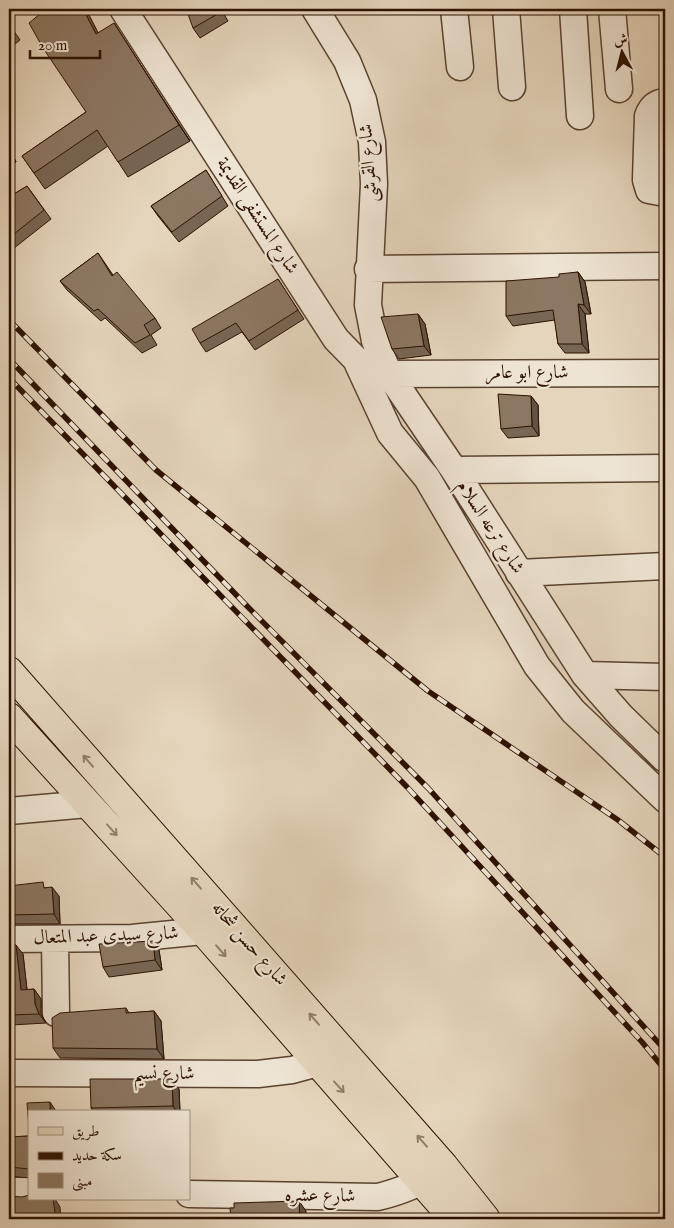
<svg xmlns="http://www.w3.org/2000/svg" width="674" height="1228" font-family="'IM FELL English',Amiri,serif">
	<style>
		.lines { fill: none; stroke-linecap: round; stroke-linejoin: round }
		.minor-casing { stroke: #5a422f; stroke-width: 29 }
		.major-casing { stroke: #2c1100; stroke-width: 30 }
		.minor { stroke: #eee4d3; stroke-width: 26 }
		.major { stroke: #e5d5bc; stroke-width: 28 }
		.rail-casing { stroke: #2c1100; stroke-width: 5.5 }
		.rail { stroke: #eee4d3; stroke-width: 4; stroke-dasharray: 11; stroke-linecap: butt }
		.wall { fill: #786654; stroke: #2c1100 }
		.shaded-wall { fill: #625345; stroke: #2c1100 }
		.building { fill: #8c7762; stroke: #2c1100 }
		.oneway { stroke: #927d67 }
		.labels { text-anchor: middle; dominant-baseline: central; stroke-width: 4.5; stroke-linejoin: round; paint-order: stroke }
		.street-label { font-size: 19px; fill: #2c1100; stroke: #eee4d3 }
	</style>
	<rect width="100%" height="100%" fill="#e5d5bc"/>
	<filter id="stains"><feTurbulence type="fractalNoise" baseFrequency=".004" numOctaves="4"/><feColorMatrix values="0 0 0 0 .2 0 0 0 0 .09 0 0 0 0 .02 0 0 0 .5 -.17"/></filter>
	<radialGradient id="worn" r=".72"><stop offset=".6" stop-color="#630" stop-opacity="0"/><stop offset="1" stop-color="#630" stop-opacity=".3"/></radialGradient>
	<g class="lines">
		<g class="minor-casing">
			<path id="minor" d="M123,9L336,339L372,376
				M315,9L347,61L363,100L372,142L374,184L368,305L375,341L389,374L454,470L585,675L621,716L665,759
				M454,9L460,67
				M506,9L512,87
				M573,9L580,116
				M612,9L619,89
				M665,102C656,103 651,108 648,116L646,180L649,190L665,193
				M368,269L665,266
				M358,364L390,433L427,478L537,666L573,711L665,799
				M389,374L665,373
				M454,470L665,468
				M519,573L665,566
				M585,675L665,677
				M9,811L88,804
				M9,939L132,938L203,931
				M55,939L56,1013
				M9,1073L258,1074L292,1070L318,1063
				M9,1191H29
				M189,1194L378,1197C402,1191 419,1184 439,1170"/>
		</g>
		<g class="major-casing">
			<path id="major" d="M9,671L444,1166L486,1219
				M9,717L203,931L454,1219"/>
		</g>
		<use href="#minor" class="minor"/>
		<use href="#major" class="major"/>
		<g class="rail-casing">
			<path id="rail" d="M9,320L156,470L428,691L618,820L665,857
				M9,359L245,604L428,788L665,1050
				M9,378L407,787L642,1042L665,1070"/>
		</g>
		<use href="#rail" class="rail"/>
	</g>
	<path class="wall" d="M221,9L228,21L200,38L193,28Z
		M541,9H559L558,12H543Z
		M9,24L20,40L9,49Z
		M98,33L124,39L190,141L128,177L108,146L45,189L22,156L86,112Z
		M9,95L13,101L9,103Z
		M9,147L16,162L9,167Z
		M206,170L228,206L179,242L158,216L151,206Z
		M27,186L51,219L9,252V197Z
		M98,253L113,275L155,318L161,328L151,335L157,345L142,353L105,318L101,321L67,290L60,281Z
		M578,272L585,282L591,314H585L589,353H565L558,344L555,320L513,326L506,316L559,277Z
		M278,279L304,319L255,350L242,332L206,352L200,343Z
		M418,314L425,324L431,355L399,359L392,349Z
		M531,396L538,405L539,436L508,438L501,429Z
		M9,886L47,888L59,896L60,924H9Z
		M9,944L23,954L27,990L34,989L41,999V1014L46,1023L11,1025L14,1058L9,1059Z
		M159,950L162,970L109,977L103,967Z
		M126,1008L129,1013L154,1011L161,1021L164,1059L60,1058L53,1048Z
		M179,1089L180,1112H94L91,1108Z
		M29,1136V1178L9,1176V1137Z"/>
	<path class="shaded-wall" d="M83,9H86L107,50L96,34Z
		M114,23L124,39L190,141L179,125Z
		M9,147L16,162L9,151Z
		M578,272L585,282L591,314L584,305Z
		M578,304L585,314L589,353L582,344Z
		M418,314L425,324L431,355L424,346Z
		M531,396L538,405L539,436L532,426Z
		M52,887L59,896L60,924L54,914Z
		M153,941L159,950L162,970L155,960Z
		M16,945L23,954L28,999L21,990Z
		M34,989L41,999V1014L46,1023L39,1014L35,1004Z
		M154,1011L161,1021L164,1059L157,1049Z
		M9,1021L11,1025L14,1058L9,1051Z
		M172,1079L179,1089L180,1112H177L173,1106Z
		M50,1102L56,1111V1112H50Z
		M50,1199H55L60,1207L61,1219H56Z
		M299,1201L306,1211V1219H300Z"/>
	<path class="building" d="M46,9H83L96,34L114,23L179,125L118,162L97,130L34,173L22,156L86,112L43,48L29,23Z
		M188,9H220L221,12L193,28L188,14Z
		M206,170L222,196L172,232L151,206Z
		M27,186L44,210L9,238V197Z
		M98,253L112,276L117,272L155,318L144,325L150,335L135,343L98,309L94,311L60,281Z
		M578,272L584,305L578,304L582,344H558L553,310L506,316V281L559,277V274Z
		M278,279L298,310L249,341L236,323L200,343L192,329Z
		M418,314L424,346L392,349L381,317Z
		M498,394L531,396L532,426L501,429Z
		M43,882L44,888L52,887L54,914L9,915V886Z
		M153,941L155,960L103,967L99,944Z
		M9,944L16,945L21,990L34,989L35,1004L39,1014L9,1015Z
		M126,1008V1013L154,1011L157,1049L53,1048L52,1018L60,1013Z
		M90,1079H172L173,1106L91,1108Z
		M50,1102V1112H29V1129L27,1103Z
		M29,1136V1169L9,1167V1137Z
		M29,1195V1199H53L56,1219H9V1196L22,1197Z
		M299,1201L300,1219H231L230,1208H234V1203Z"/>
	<defs><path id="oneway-shaft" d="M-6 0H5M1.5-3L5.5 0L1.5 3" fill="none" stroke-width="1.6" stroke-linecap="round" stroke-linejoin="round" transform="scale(1.25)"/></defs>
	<g class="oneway">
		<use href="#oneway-shaft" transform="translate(88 761) rotate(-131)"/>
		<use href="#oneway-shaft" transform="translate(112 830) rotate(48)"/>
		<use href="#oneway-shaft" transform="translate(196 883) rotate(-131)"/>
		<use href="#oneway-shaft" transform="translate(221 951) rotate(49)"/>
		<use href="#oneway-shaft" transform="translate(314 1019) rotate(-131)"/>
		<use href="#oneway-shaft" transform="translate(339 1087) rotate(48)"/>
		<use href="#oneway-shaft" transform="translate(422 1141) rotate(-131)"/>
	</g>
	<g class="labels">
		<g class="street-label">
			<text transform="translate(369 163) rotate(-94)">شارع القرشى</text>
			<text transform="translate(257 216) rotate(57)">شارع المستشفى القديمة</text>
			<text x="527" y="373">شارع ابو عامر</text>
			<text transform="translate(490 527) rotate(57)">شارع ترعه السلام</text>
			<text transform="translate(106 936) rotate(-2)">شارع سيدى عبد المتعال</text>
			<text transform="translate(249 944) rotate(49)">شارع حسن شحاته</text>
			<text x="164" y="1074">شارع نسيم</text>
			<text transform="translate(320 1196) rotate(1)">شارع عشره</text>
		</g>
	</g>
	<rect width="674" height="1228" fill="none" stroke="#e5d5bc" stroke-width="30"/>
	<rect x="10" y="10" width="654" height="1208" fill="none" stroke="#2c1100" stroke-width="2.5"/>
	<rect x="15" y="15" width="644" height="1198" fill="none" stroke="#2c1100"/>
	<rect x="28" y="1110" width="162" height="90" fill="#eee4d3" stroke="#a0907f"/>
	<rect x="38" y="1127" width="25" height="8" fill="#e5d5bc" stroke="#a0907f"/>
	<text x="72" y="1136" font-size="15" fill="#2c1100">طريق</text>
	<rect x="38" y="1152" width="25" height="8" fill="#2c1100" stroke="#a0907f"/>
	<text x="72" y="1160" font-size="15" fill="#2c1100">سكة حديد</text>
	<rect x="38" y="1173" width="25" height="15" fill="#8c7762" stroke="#a0907f"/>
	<text x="72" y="1186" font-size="15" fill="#2c1100">مبنى</text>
	<g transform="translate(622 52) rotate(353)" stroke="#eee4d3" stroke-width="4" paint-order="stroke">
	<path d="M0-4L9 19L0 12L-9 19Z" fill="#2c1100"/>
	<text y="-8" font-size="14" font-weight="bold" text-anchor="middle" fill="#2c1100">ش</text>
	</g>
	<path d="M30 50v8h70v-8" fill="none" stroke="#2c1100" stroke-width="2.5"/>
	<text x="38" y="50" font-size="15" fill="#2c1100" stroke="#eee4d3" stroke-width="4" paint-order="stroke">20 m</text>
	<rect width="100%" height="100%" filter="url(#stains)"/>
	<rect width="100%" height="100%" fill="url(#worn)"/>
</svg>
